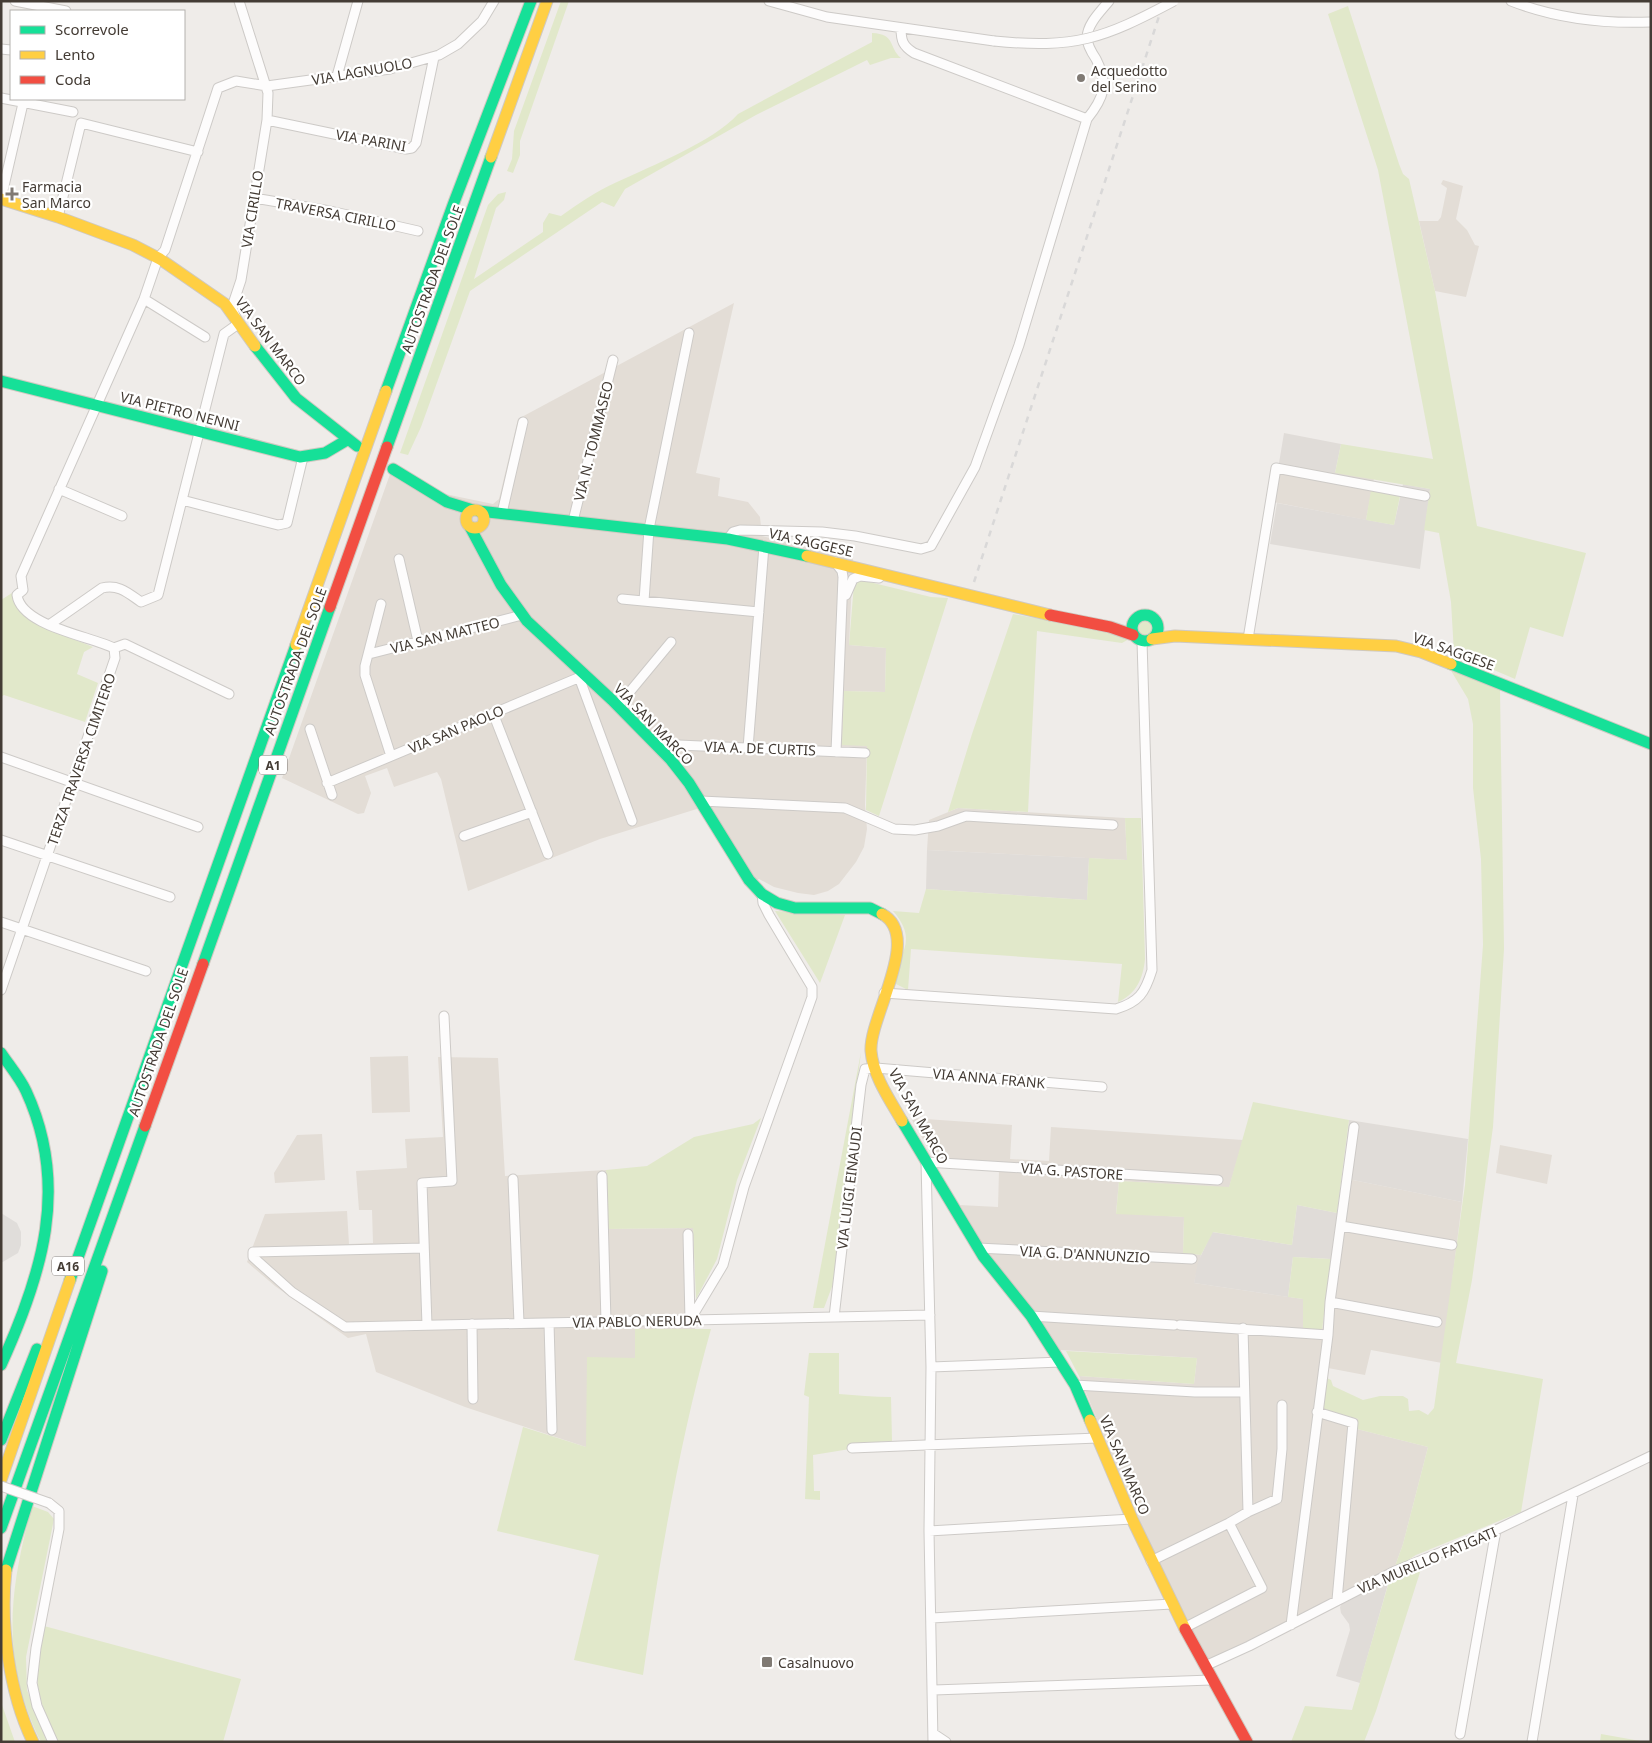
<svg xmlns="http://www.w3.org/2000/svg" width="1652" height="1743" font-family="'Noto Sans',sans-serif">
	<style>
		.residential { fill: #e3ddd6 }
		.industrial { fill: #e0dcd8 }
		.green { fill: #e1e8ca }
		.parking { fill: #e0ddda }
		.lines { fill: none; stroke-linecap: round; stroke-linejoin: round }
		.street-casing { stroke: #cdcac7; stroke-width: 11 }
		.fast-casing { stroke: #cfc9c1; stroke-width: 13 }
		.slow-casing { stroke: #cfc9c1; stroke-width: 13 }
		.jam-casing { stroke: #cfc9c1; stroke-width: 13 }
		.street { stroke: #fdfcfc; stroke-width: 9 }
		.fast { stroke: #16e098; stroke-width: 11 }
		.slow { stroke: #ffcf43; stroke-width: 11 }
		.jam { stroke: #f24e42; stroke-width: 11 }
		.rail { stroke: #d9d8d8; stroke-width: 2.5; stroke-dasharray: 6 6; stroke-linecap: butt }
		.street-bridge-casing { stroke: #cdcac7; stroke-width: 11; stroke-linecap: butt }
		.street-bridge { stroke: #fdfcfc; stroke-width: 9 }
		.poi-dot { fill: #807a74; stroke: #fff; stroke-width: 2 }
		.labels { text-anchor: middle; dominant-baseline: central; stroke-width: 4.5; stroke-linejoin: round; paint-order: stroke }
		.shield { fill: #fff; stroke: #7c7672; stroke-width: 1 }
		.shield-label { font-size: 12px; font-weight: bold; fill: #443c35 }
		.poi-label { font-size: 14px; fill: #443c35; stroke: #fff; text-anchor: start }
		.street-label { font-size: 14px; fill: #443c35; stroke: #fff }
	</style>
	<rect width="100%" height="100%" fill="#efece9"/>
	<path class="residential" d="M1443,180L1463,186L1456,219L1467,230L1475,245L1479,246L1466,297L1435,291L1419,221H1438L1441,217L1447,188L1441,184Z
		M734,303L696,473L720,478L718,496L748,502L760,517L762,536L853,559L849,645L886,648L885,692L844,691L867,746L865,805L867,829L864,847L856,862L839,884L828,891L814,895L798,893L774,887L759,879L746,886L700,808L600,839L468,891L441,779L437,772L394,787L387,768L365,776L371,793L364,813L358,814L282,778L394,463L445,494L493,504L499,499L518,419Z
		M1279,463L1374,478L1366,520L1273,502Z
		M958,808L1125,818L1127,860L927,850L929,820Z
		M408,1056L410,1112L372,1113L370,1057Z
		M438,1057L498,1058L505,1176L606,1170L608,1229L693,1228L695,1329H635V1358L586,1447L465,1407L376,1372L366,1334L348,1338L275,1286L247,1262L265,1214L347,1211L349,1244L373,1243L372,1210H359L356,1171L407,1168L405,1139L443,1137Z
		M911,1118L1012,1125L1010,1159L1049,1161L1051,1127L1243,1140L1229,1188L1119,1181L1116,1213L1184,1217L1183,1253L1201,1255L1194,1283L1303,1299V1328L1322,1330L1343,1178L1462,1202L1442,1363L1371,1350L1365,1375L1328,1368L1323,1409L1358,1419L1357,1429L1428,1447L1403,1544L1394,1569L1331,1598L1290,1622L1205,1664L1174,1603L1079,1376L1194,1384L1197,1358L1060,1350L1035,1313L991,1259L960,1205L998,1207L999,1171L938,1166Z
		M322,1134L325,1180L275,1183L274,1173L297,1135Z
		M1500,1145L1552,1155L1547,1184L1496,1173Z"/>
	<path class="industrial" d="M1284,433L1341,444L1335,473L1279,463Z
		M1403,484L1430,489L1420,569L1270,544L1277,503L1394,525Z
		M927,850L1089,858L1087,900L926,889Z
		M1349,1120L1468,1139L1462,1202L1343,1178Z
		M1297,1205L1337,1213L1331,1259L1293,1257L1288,1297L1194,1283L1198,1262L1212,1232L1292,1245Z
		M1390,1577L1360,1683L1336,1676L1350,1630L1349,1624L1341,1613L1340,1607L1344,1600Z"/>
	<path class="green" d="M561,1H569L520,141V155L513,173L507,171L512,159L514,131Z
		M1348,6L1399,164L1403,174L1409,179L1435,291L1477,526L1586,553L1563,637L1530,627L1515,679L1454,653L1451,602L1439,533L1424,530L1430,489L1335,473L1341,444L1433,459L1378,170L1328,14Z
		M872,33C896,34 888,47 901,58H891L870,65L867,60L756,115L625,189L614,207L602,202L470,291L421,427L408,455L400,453L488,205L498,194L506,192L504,200L496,208L474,279L543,232V223L549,213L561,216C579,203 597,191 617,182C651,166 713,142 738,114L872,42Z
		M1371,490L1400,496L1394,525L1366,520Z
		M861,580L931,597L948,598L879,816L866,810L867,746L842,745L844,691L885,692L886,648L849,645L854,584Z
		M12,593C28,625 62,634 93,647L84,652L77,674L98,683L85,722L4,695L1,697V600Z
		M1013,614L1121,634L1129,639L1122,643L1037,631L1028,812L958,808L948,812L972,734Z
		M1138 628a7 7 0 1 1 14 0a7 7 0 1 1-14 0Z
		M1450,669L1500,690L1504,949L1493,1127L1472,1280L1456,1363L1543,1379L1521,1512L1416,1555L1394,1569L1403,1544L1428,1447L1357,1429L1358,1419L1323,1409L1327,1378L1331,1380L1333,1386L1363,1400L1380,1396H1403L1408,1399L1409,1411L1419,1410L1428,1415L1434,1408L1465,1185L1483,945L1481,859L1473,788V724L1468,699Z
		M1125,818H1141L1145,959C1143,979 1136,994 1118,1002L1122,964L911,949L908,990L896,984C893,956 922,944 893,911L919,913L926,889L1087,900L1089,858L1127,860Z
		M775,911L845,915L820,983Z
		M861,1052L833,1284L824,1308H813Z
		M1253,1102L1349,1120L1337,1213L1297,1205L1292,1245L1213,1232L1201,1255L1183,1253L1184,1217L1116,1214L1119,1181L1229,1187Z
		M761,1118L737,1180L717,1259L696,1299L693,1228L608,1229L606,1170L647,1166L694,1137L753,1124Z
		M1293,1257L1331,1259L1322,1330L1303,1328V1299L1288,1297Z
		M635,1329H711C679,1443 660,1558 643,1675L574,1660L599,1555L497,1531L523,1427L586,1447L587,1357L635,1358Z
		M1066,1351L1197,1358L1194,1384L1079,1376Z
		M809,1353H839V1394C857,1395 873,1397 891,1397L892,1441L851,1444L850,1449L813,1455L814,1491H820V1500L805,1499L809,1397L804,1395Z
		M32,1506L48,1512L54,1519L26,1657L27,1690L47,1742H41C0,1659 9,1592 32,1506Z
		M1422,1566L1376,1711L1364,1742H1291L1305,1706L1352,1710L1390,1578Z
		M44,1626L241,1679L223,1742H58C48,1722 37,1697 37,1674C38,1658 42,1642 44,1626Z
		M1,1704L2,1705L15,1742H1Z
		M1601,1734L1646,1742H1600Z"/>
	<path class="parking" d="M1,1213L17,1223L21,1232V1245L18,1253L1,1263Z"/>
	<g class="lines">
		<g class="street-casing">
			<path id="street" d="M15,1L66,11
				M769,1L827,17L994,41
				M1511,1C1557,19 1602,24 1651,22
				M901,28C901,41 903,46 914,53L1087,119
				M1,49L11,50
				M337,76L358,1
				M1,98L73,112
				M267,120L406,149L412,148L416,143L434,57
				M254,198L330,211L418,231
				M1,199L24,99
				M58,217L81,123L198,152
				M144,299L205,337
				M59,489L122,516
				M182,500L278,525L287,523L303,457
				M502,513L523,422
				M573,521L613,360
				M728,539L733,532L740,530L822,532L855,536L921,549L931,546L975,467L1019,345L1087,119C1104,98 1109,84 1096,59C1092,53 1087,45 1087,38C1087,24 1101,11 1109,1
				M399,559L418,641
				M835,562L842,571L843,577L836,752
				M846,595L853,579L860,576L879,578
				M622,599L759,612
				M644,601L649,529L689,333
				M381,604L365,666V675L391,756
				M49,625L102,588C119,584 128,593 141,602L158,595L224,334L238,324L232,307L241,280L267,120L268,93L239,1
				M1248,639L1276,468L1425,496
				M114,648C90,636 21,626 17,595L23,590L21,576L144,299L158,258L165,250L218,88L236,81L267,86L390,69L439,55L458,44L482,21L494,1
				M114,648L125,644L229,694
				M369,654L522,615
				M579,677L632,821
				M618,706L671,642
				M493,713L548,854
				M310,729L332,795
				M656,744L865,753
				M748,748L764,546
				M1,757L198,827
				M327,783L585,675
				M701,801L845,808L894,829L915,830L938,826L966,816L1113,825
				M464,836L532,812
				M1,840L170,897
				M1,922L146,971
				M1,990L115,658L114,648
				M884,993L1116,1009C1139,1002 1145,993 1152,970L1142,641
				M602,1176L606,1322
				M513,1179L519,1323
				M1341,1226L1452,1245
				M688,1234L690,1320
				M424,1248L253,1252V1257L292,1292L345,1327L930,1315
				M978,1248L1192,1259
				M1330,1302L1437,1322
				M1031,1316L1174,1325
				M834,1317L861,1085L865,1069L876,1068L1102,1087
				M690,1320L723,1265L744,1187L812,997V987L769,915L763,903L762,894
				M549,1323L552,1430
				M472,1324L473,1399
				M427,1325L422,1183L452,1181L444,1016
				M1180,1325L1328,1335L1330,1302L1354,1127
				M931,1367L1061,1362
				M1075,1385L1195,1392H1243
				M1317,1412L1353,1423L1337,1600
				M852,1448L1098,1438
				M49,1503L59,1511V1529L36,1648L32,1683L37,1706L53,1742
				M1248,1512L1277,1499L1282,1449V1405
				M929,1531L1132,1519
				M1151,1561L1229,1523
				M932,1618L1172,1604
				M1291,1625L1328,1335
				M1184,1628L1262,1588L1229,1523L1248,1512L1243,1328
				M1205,1666L1249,1646L1395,1571L1496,1530L1651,1456
				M934,1690L1211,1680
				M934,1734L946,1742
				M1460,1734L1496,1530
				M933,1742L929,1531L931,1367L926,1162L1218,1180
				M1532,1742L1573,1495"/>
		</g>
		<g class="fast-casing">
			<path id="fast" d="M255,346L296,398L357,446
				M1,381L300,457L325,453L347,440
				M386,391L453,205L531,1
				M387,447L491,157
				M393,469L447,502L473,510
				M479,511L728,539L807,556
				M470,527L501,585L527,621L612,700L671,760L689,783L749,880L762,894L777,903L795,908H870L882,914
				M1132 628a13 13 0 1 1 26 0a13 13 0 1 1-26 0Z
				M1451,664L1651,744
				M203,964L330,607
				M1,1053C9,1065 20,1078 26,1091C70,1186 42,1275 1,1365
				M902,1121L983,1256L1031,1316L1075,1385L1090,1420
				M70,1280L296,645
				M1,1440L37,1349
				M1,1528L145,1126
				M6,1570L102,1271"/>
		</g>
		<g class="slow-casing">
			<path id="slow" d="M491,157L547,1
				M1,199L58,217L133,245L160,259L225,304L255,346
				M466 519a9 9 0 1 1 18 0a9 9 0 1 1-18 0Z
				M807,556L1050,615
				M1152,639L1175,636L1396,646L1421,652L1451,664
				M296,645L386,391
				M882,914C923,936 869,1017 871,1051C873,1076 890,1100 902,1121
				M1090,1420L1132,1519L1185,1629
				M1,1480L70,1280
				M6,1570C0,1624 9,1693 33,1742"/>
		</g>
		<g class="jam-casing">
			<path id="jam" d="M330,607L387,447
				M1050,615L1110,627L1133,635
				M145,1126L203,964
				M1185,1629L1247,1742"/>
		</g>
		<use href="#street" class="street"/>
		<use href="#fast" class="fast"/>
		<use href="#slow" class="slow"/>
		<use href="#jam" class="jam"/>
		<path class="rail" d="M974,582L1164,1"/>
		<g class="street-bridge-casing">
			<path id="street-bridge" d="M994,41C1075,49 1103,39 1174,1
				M1,1486L49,1503"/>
		</g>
		<use href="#street-bridge" class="street-bridge"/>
	</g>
	<g class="poi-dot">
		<circle cx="1081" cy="78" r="5"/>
		<path d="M9.5 186.5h5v5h5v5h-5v5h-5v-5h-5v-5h5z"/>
		<rect x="761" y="1656" width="12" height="12" rx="2.5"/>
	</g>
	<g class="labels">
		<g class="shield">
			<rect x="259" y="755.5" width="28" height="19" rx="4"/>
			<rect x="52" y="1256.5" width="32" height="19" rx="4"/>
		</g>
		<g class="shield-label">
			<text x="273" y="765">A1</text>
			<text x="68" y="1266">A16</text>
		</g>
		<g class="poi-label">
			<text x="1091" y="70">Acquedotto<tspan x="1091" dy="16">del Serino</tspan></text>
			<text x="22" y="186">Farmacia<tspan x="22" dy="16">San Marco</tspan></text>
			<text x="778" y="1662">Casalnuovo</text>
		</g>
		<g class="street-label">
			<text transform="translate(362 71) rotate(-10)">VIA LAGNUOLO</text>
			<text transform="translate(371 140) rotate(10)">VIA PARINI</text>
			<text transform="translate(252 209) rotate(-81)">VIA CIRILLO</text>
			<text transform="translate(336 214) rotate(11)">TRAVERSA CIRILLO</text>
			<text transform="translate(432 279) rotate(-70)">AUTOSTRADA DEL SOLE</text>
			<text transform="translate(271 341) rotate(53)">VIA SAN MARCO</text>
			<text transform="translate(180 411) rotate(14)">VIA PIETRO NENNI</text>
			<text transform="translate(593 441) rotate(-76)">VIA N. TOMMASEO</text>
			<text transform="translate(811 542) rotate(13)">VIA SAGGESE</text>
			<text transform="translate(445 635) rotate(-14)">VIA SAN MATTEO</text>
			<text transform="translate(1454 651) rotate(20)">VIA SAGGESE</text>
			<text transform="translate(295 661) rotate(-70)">AUTOSTRADA DEL SOLE</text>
			<text transform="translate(654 724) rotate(46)">VIA SAN MARCO</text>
			<text transform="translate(456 729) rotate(-23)">VIA SAN PAOLO</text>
			<text transform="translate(760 748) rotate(2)">VIA A. DE CURTIS</text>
			<text transform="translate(81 759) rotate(-71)">TERZA TRAVERSA CIMITERO</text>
			<text transform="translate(158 1042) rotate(-71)">AUTOSTRADA DEL SOLE</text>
			<text transform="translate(989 1078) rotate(5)">VIA ANNA FRANK</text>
			<text transform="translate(919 1116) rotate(61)">VIA SAN MARCO</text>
			<text transform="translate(1072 1171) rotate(4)">VIA G. PASTORE</text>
			<text transform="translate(849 1188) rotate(-83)">VIA LUIGI EINAUDI</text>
			<text transform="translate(1085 1254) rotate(3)">VIA G. D'ANNUNZIO</text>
			<text transform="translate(637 1321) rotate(-1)">VIA PABLO NERUDA</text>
			<text transform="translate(1125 1465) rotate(67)">VIA SAN MARCO</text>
			<text transform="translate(1427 1560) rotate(-23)">VIA MURILLO FATIGATI</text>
		</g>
	</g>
	<rect width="1652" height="1743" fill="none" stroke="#443c35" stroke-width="5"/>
	<rect x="10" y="10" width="175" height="90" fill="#ffffff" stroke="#b4b1ae"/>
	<rect x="20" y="26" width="25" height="8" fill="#16e098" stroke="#b4b1ae"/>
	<text x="55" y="35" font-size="15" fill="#443c35">Scorrevole</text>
	<rect x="20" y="51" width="25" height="8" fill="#ffcf43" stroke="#b4b1ae"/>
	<text x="55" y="60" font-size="15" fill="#443c35">Lento</text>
	<rect x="20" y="76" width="25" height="8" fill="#f24e42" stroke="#b4b1ae"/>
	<text x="55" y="85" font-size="15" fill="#443c35">Coda</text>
</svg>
